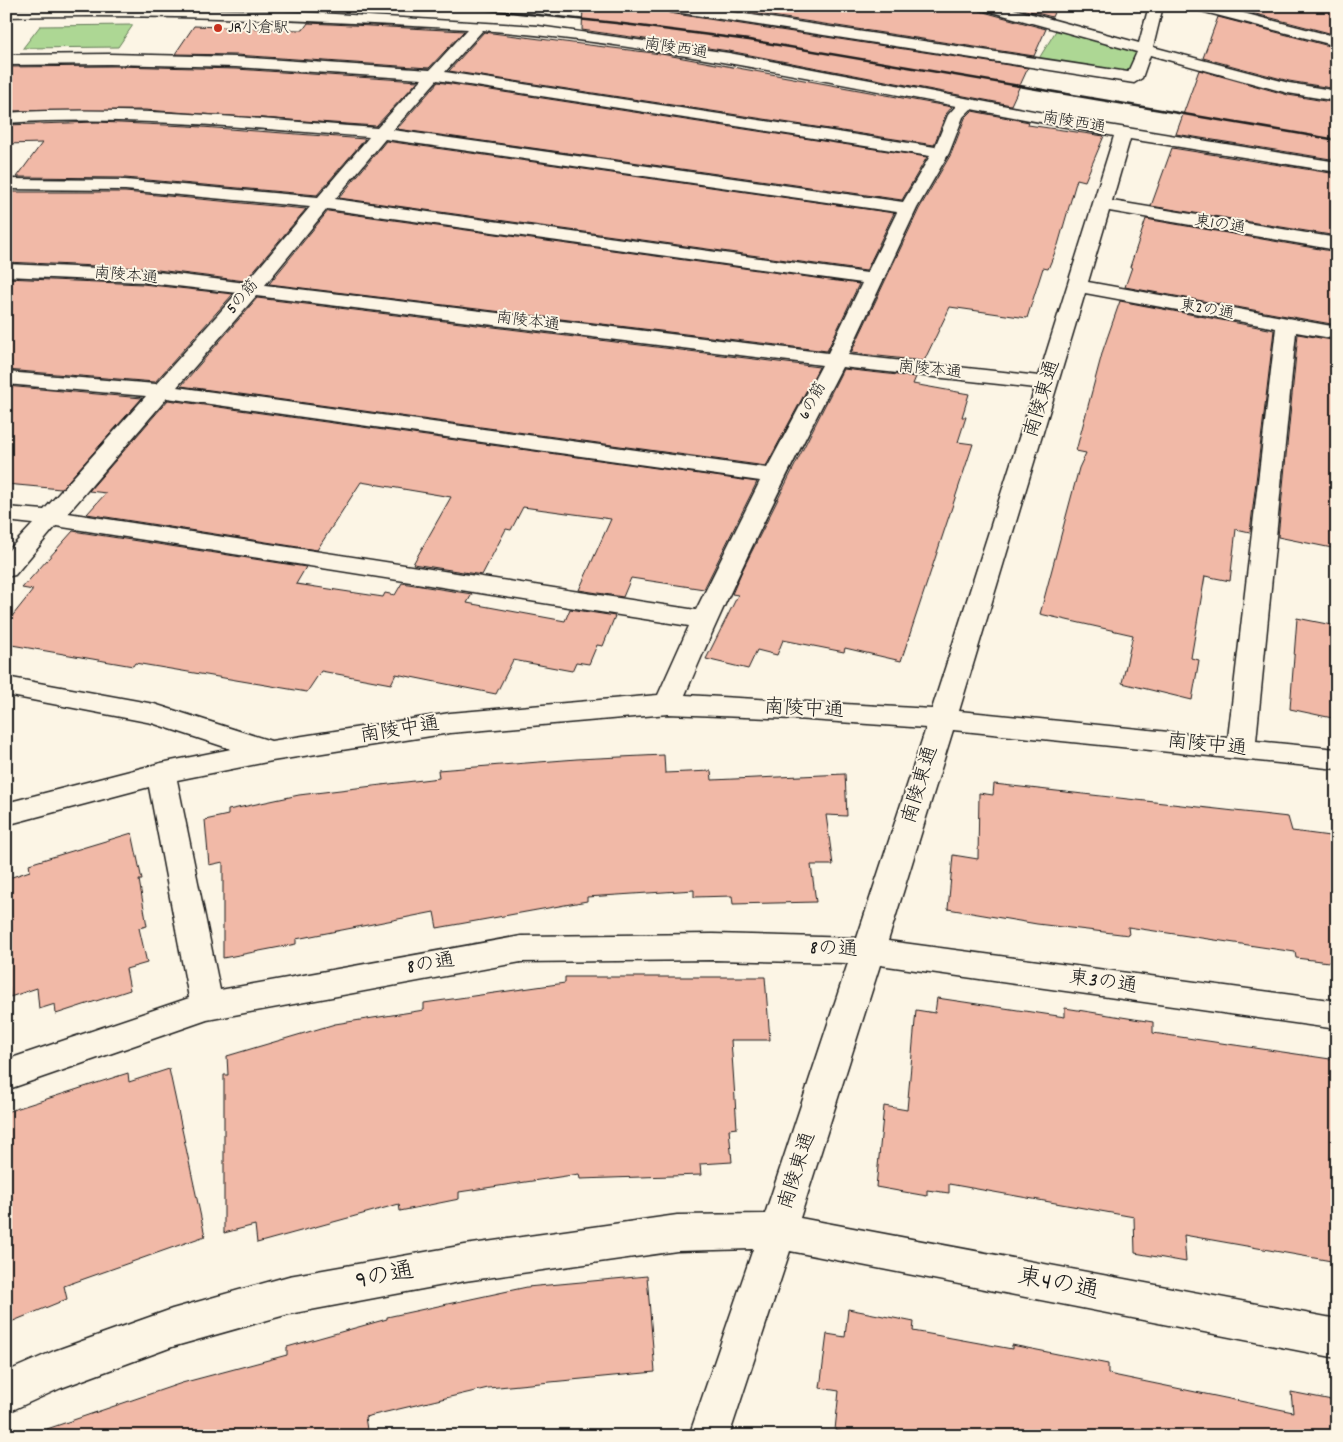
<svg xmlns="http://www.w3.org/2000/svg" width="1343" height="1442" font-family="Dekko,'Klee One',sans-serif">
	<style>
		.green { fill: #add794; stroke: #647a58 }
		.building { fill: #f1b9a7; stroke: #1c1c1c }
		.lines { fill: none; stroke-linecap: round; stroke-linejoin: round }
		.minor-casing { stroke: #1c1c1c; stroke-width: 3 }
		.minor { fill: #fcf5e5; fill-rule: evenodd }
		.rail { stroke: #1c1c1c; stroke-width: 2.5 }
		.poi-dot { fill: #c8321e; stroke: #fcf5e5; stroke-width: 2 }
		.labels { text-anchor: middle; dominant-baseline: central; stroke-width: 4; stroke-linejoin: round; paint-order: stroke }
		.far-poi-label { font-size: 16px; fill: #1c1c1c; stroke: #fcf5e5; text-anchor: start }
		.far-street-label { font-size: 16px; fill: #1c1c1c; stroke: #fcf5e5 }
		.street-label { font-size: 20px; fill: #1c1c1c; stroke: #fcf5e5 }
		.near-street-label { font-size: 24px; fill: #1c1c1c; stroke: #fcf5e5 }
	</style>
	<rect width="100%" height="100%" fill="#fcf5e5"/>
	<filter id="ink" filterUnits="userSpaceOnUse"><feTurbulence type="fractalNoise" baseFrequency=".02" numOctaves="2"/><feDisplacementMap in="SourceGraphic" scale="10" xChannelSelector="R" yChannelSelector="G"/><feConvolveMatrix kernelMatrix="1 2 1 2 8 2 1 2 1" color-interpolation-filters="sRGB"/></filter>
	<g filter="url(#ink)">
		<path class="green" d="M133,25L118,47L23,48L40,26Z
			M1057,29L1138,51L1131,74L1038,60Z"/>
		<path class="building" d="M583,6H660L669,13L1028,68L1011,105L729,51L582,30Z
			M706,6H977L980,11L1046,29L1034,56Z
			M1011,6H1057L1052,17Z
			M1225,6H1337V35Z
			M1218,17L1337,48V89L1289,81L1203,58Z
			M308,23L352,25L464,31L429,68L236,55L175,54L194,26L299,30H303Z
			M484,32L661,54L952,107L946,114L934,145L449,71Z
			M115,66L236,69L418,81L376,126L145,110L6,111V67Z
			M1199,70L1288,95L1337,103V160L1176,134Z
			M438,82L927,157L902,200L397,129Z
			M972,111L1029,122L1028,125L1104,136L1085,181L1077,179L1058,245L1048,269L1043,268L1027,318L950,307L924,361L851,353L919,209L951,154L965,118Z
			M97,122L188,126L365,139L317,195L125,178L17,177L42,143L6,144V125Z
			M386,141L894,213L866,271L339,198Z
			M1172,148L1337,174V236L1151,206Z
			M6,192H125L306,209L245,281L142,268L6,262Z
			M328,211L859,284L827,351L269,284Z
			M1146,219L1337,252V325L1125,287L1132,267H1130Z
			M6,278L142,284L233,294L155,382L6,370Z
			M257,298L819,367L766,466L181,386Z
			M1120,301L1274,330L1250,532L1236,529L1230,581L1205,576L1191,658L1199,660L1192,700L1122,683L1133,635L1040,614L1079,468L1086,453L1076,451L1103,350Z
			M1298,334L1337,341V549L1278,537Z
			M843,369L916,377L913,384L969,394L962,417H966L958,442L973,444L901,661L845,648L844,652L783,640L777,655L757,650L748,669L706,659L738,595L732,594L742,571Z
			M6,386L142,398L61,489L6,484Z
			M168,400L757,482L704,589L631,578L623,597L579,590L611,519L523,507L511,530L506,529L482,575L413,564L451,497L361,482L317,550L87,514L106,493L89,491Z
			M73,531L306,567L296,584L383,597L385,593L395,595L402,583L472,594L467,603L565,621L570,609L615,616L603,646L597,645L589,664L576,662L572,671L513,660L496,694L396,674L391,684L321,671L307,692L135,663L133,666L6,644V624L33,590L22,588Z
			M1297,618L1337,626V719L1290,709Z
			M664,755L665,773L711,771L712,780L845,774L847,816L826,815L833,865H811L816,902L733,904L732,896L694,897V890L587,897V901L437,928L434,912L296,939V944L223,958V862L209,865L205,820L228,815V810L299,795L439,778L438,770L577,759Z
			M994,784L1288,817L1292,831L1337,837V963L1296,958L1295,952L1128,927L1129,935L1037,924L948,909L953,855L978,859L979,793L993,795Z
			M132,833L142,880H139L147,926L139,928L147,963L126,969L130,990L56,1014L55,1004L39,1009L37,988L10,997L6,966V879L30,871L29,864Z
			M565,977H765L770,1040H731L737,1128L729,1129L732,1162L700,1164L701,1175L580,1179L579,1174L459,1192V1199L400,1211L399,1204L257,1243L255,1225L224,1233V1075H228L227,1056L335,1024L424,1010V1003L565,983Z
			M937,998L1065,1017V1008L1153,1022V1033L1337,1060V1262L1184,1235L1186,1262L1135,1253L1134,1217L949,1184V1193L927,1190V1196L876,1187L884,1106L907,1110L916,1010L935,1013Z
			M169,1069L205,1236L64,1286L67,1299L6,1324V1112L128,1073L129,1082Z
			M647,1276L655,1372L488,1388L365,1417L368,1436H48L47,1429L182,1383L287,1355V1347L387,1319V1317L527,1287Z
			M848,1309L914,1322L913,1331L1012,1349V1345L1108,1364V1374L1293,1412L1291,1392L1337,1401V1436H862L835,1430L839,1391L820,1388L827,1334L845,1337Z"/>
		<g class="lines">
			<g class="minor-casing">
				<path id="minor" d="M692,6L1128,72L1137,52L981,9L979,6H1003L1139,43L1149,6H1163L1153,47L1289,83L1337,91V101L1288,93L1150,55L1142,78L1134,83L669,11L662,7Z
					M1191,6H1216L1337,37V46L1193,9Z
					M77,7L284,11L538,26L729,53L1096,123L1337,162V172L1130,139L1112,201L1337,238V250L1109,211L1088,282L1337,327V339L1296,332L1256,741L1337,749V769L953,730L888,941L1337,1001V1029L880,965L800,1218L1337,1319V1358L790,1251L729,1436H689L753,1249L677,1251L465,1281L289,1314L172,1347L61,1388L6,1413V1372L54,1351L172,1309L289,1276L465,1245L677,1215L765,1214L848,963L713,960L521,962L207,1020L6,1090V1060L189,998L149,787L6,825V803L161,763L231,749L152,723L6,695V677L154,704L271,741L450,713L658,695L689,626L56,526L15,575L6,577V553L33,524L6,521V507L44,510L146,396L6,384V372L156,384L237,293L142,282L6,276V264L142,270L246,283L310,207L125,190L6,189V179L125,180L318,197L369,137C249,128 127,115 6,123V113C129,105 254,119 377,128L422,79L236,67L110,64L6,65V55L110,54L236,57L430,70L468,29C314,21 160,13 6,17V9ZM483,30C642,43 799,76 956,106L948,115L935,147L445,72ZM437,80L930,156L903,202L393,130ZM971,109L1114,136L1039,376L848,355L917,208L949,153L963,117ZM385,139L897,212L867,273L335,199ZM327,209L862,283L828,353L265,285ZM1085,293L1276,328L1228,738L959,711ZM256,296L822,365L767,468L177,387ZM842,367L1035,388L932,709L685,695C732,583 786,475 842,367ZM167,398L760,481L696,610L68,513ZM668,714L795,719L926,728L857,938L713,934L521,936L220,990L177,780L272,761L450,733Z"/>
			</g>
			<use href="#minor" class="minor"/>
			<path class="rail" d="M450,6L616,23L749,40L1337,140"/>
		</g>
	</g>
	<circle class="poi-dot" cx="218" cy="28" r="5"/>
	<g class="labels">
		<g class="far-poi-label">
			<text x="228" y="28">JR小倉駅</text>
		</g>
		<g class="far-street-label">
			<text transform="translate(676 49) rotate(9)">南陵西通</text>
			<text transform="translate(1074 123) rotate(10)">南陵西通</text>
			<text transform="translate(1220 225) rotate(9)">東1の通</text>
			<text transform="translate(126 276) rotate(5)">南陵本通</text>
			<text transform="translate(243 297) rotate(-49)">5の筋</text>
			<text transform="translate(1207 310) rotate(10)">東2の通</text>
			<text transform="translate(528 322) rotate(7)">南陵本通</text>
			<text transform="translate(930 370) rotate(6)">南陵本通</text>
			<text transform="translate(813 401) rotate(-62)">6の筋</text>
		</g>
		<g class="street-label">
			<text transform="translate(1043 399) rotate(-73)">南陵東通</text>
			<text transform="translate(804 710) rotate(3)">南陵中通</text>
			<text transform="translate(400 731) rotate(-9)">南陵中通</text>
			<text transform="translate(1207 746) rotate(6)">南陵中通</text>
			<text transform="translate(921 785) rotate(-73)">南陵東通</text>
			<text transform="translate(834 950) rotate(2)">8の通</text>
			<text transform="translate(431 965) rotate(-10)">8の通</text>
			<text transform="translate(1103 983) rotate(8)">東3の通</text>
			<text transform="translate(798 1171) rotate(-72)">南陵東通</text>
		</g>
		<g class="near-street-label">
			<text transform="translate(385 1277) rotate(-11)">9の通</text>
			<text transform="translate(1058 1285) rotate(11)">東4の通</text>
		</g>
	</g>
	<rect width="1343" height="1442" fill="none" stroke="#fcf5e5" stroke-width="25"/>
	<rect x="12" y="12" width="1318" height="1417" fill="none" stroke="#1c1c1c" stroke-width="2" filter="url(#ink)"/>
</svg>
